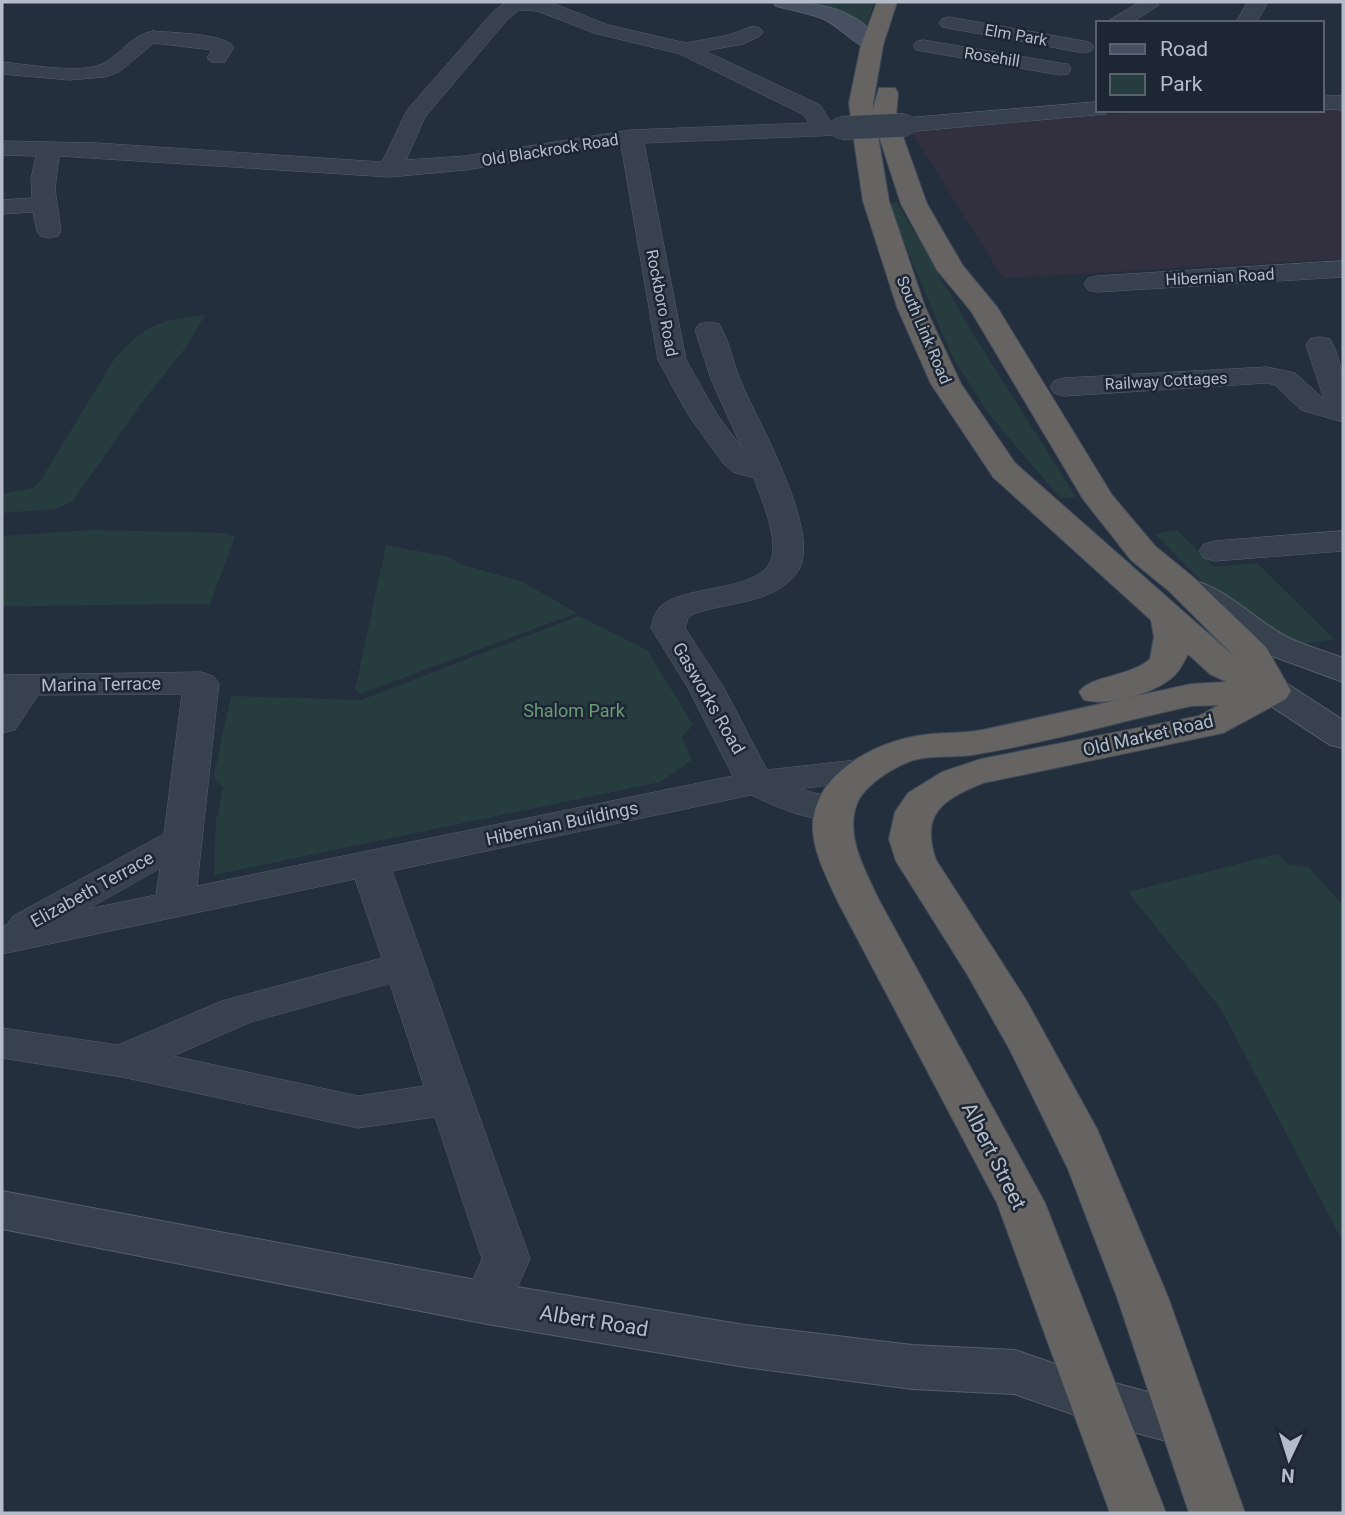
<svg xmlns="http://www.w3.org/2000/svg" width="1345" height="1515" font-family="Roboto,sans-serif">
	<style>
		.medical { fill: #32303f }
		.green { fill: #263c3f }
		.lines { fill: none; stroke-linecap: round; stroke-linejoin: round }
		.minor-casing { stroke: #565f6c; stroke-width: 1 }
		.tertiary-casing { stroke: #565f6c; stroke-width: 2 }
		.secondary-casing { stroke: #565f6c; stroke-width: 2 }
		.trunk-casing { stroke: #434c59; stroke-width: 2 }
		.minor { fill: #38414e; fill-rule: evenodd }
		.tertiary { fill: #38414e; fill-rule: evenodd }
		.secondary { fill: #465061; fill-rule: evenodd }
		.trunk { fill: #656462; fill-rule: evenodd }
		.minor-bridge-casing { stroke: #565f6c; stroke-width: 24; stroke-linecap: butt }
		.minor-bridge { stroke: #38414e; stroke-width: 23 }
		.labels { text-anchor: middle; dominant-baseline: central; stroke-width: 5; stroke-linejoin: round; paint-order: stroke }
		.far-street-label { font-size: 16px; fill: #b4bcc9; stroke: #1d2633 }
		.street-label { font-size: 18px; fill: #b4bcc9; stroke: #1d2633 }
		.park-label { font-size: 18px; fill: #6b9a76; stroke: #1d2633 }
		.near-street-label { font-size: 21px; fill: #b4bcc9; stroke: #1d2633 }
	</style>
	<rect width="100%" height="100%" fill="#242f3e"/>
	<path class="medical" d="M1322,107L1343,108V259L1291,262L1003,278L911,131L1160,110H1322Z"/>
	<path class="green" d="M803,2H875L865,27L836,11Z
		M897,202L973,334L1076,497L1060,498L988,413L951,354L888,204Z
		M205,315L186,347L146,397L72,502L56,509L2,513V494L33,488L41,480L115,358C148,323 158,321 205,315Z
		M92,530L228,533L235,537L210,604L2,606V536Z
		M1177,530L1214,567L1257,563L1334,639L1304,644L1288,641L1212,592L1155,534Z
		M386,545L449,557L460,564L523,582L577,613L360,694L355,690Z
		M579,616L647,650L693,725L682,737L692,760L660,782L214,875L216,817L218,816L223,787L217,783L214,775L231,696L361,700Z
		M1277,854L1289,865L1308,867L1343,905V1242L1221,1009L1128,892Z"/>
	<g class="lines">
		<g class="minor-casing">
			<path id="minor" d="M506,2H550L608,25L686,43L729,35L753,26L760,28L763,32L760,36L743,44L705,51L820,105L831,122L849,123L852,128L849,133L841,135L644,143L686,360L718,416L742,448L711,379L695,330L699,324L709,322L719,324C730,341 733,365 742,384C758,422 826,539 796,574C772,604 727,602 693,614L688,618L685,628L724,688L767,770L865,759L878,762L884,770L878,778L800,789L848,802L854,810L848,818C818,826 779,808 751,795L392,871L530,1259L504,1317L487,1323L470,1317L463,1303L482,1259L435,1117L358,1128L122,1077L2,1058V1028L118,1045L222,1001L382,958L355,879L2,954V926L7,925L13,916L164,834L182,694L38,695L15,730L2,733V675L201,672L213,676L219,683L197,886L733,776L688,688L651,628C653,621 654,614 659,608C682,582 771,595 773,551C774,527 762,501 754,478L733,472L723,463L689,416L658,360L621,145L465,170L390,177L59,156L55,189L61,231L58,236L49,238L40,236L37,231L33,212L2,214V200L32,198L31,179L36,156L2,155V141L97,143L382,162L407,110L493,12ZM520,10L537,11L594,33L680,54L804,115L809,123L631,130L465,156L406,160L425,117L507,20ZM160,869L156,895L88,909ZM390,984L424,1086L358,1096L173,1056L251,1022Z
				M1140,2H1157L1159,5L1131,23H1105Z
				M1248,2H1268L1256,23H1236Z
				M949,17L1084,41L1091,43L1094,47L1091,51L1084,53L942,27L939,23L942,19Z
				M153,31C171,33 224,33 234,47L225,62H211L207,58L212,50L154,43L119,72L105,77L69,80L2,74V62C26,64 83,75 104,63C124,52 128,37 153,31Z
				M923,40L1060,63L1068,64L1071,69L1068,74L1060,75L916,50L913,46L916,42Z
				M1322,95L1343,96V110L1322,109Z
				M1098,102V110H1108L1106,114L905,132L897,130L894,125L897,120L905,118Z
				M1343,261V277L1097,292L1088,290L1084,284L1088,278L1097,276Z
				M1320,337L1330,339C1345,364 1343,393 1343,422L1301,410L1275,385L1267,383L1064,396L1054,393L1050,387L1054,381L1064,378L1267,367L1295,373L1324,399L1306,345L1310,339Z
				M1343,531V551L1215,561L1204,558L1199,551L1204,544L1215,541Z"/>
		</g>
		<g class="tertiary-casing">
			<path id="tertiary" d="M1189,579C1227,588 1253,619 1287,637C1305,646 1325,651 1343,658V682L1261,652L1212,616L1177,596L1172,589L1177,582Z
				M1273,680L1286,683L1343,720V748L1330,745L1260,699L1255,691L1260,683Z
				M2,1191L487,1282L745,1325L912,1345L1015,1350L1096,1378L1204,1407L1212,1423L1204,1439L1185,1446L1096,1422L1014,1394L912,1389L745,1367L487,1324L2,1229Z"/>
		</g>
		<g class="secondary-casing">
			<path id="secondary" d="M773,2C816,2 856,6 883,45L880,50C862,54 842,27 824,19C808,13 792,10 776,6Z"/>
		</g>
		<g class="trunk-casing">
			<path id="trunk" d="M877,2H897L883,45L873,103V109L879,88H895L898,93L896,117L927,204L963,266L997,307L1112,495L1155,546L1193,577L1266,647L1291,691L1286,699L1223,733L983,783C942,800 920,814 936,860L1026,1000L1097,1129L1168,1297L1245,1513H1189L1117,1297L1068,1169L1010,1050L967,974L896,861L889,839L895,812L908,793L942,772L981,759L1199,716L1219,705L1191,706C1118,722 1045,743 972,755C951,758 928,754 908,762C891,769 867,784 858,801C843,834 866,872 880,902L1045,1203L1166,1513H1110L997,1203L838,902C828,880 815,856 813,832C809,775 876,741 923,735C943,732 962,734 982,730C1052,715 1121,699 1191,684L1227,682L1210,674L1188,654C1183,664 1178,674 1169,680C1149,695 1107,706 1084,700L1079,692C1091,675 1130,677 1150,659L1154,637L1151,620L993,477L931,384L897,307L863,201L855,147L849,103L861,45ZM877,130L901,204L937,270L971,311L1083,499L1131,560L1169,591L1236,658L1015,463L961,384L925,307L889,201Z"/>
		</g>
		<use href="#minor" class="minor"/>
		<use href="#tertiary" class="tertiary"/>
		<use href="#secondary" class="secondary"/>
		<use href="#trunk" class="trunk"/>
		<g class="minor-bridge-casing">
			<path id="minor-bridge" d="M841,128L905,125"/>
		</g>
		<use href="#minor-bridge" class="minor-bridge"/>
	</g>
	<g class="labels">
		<g class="far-street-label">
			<text transform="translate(1016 35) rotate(10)">Elm Park</text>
			<text transform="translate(992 57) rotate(9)">Rosehill</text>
			<text transform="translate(550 150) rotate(-9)">Old Blackrock Road</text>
			<text transform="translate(1220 277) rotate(-3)">Hibernian Road</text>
			<text transform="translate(662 303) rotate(79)">Rockboro Road</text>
			<text transform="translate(924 330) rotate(67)">South Link Road</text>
			<text transform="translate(1166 381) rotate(-3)">Railway Cottages</text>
		</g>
		<g class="street-label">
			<text transform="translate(101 684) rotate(-1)">Marina Terrace</text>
			<text transform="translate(709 698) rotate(60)">Gasworks Road</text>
			<text transform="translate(1148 735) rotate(-13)">Old Market Road</text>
			<text transform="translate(562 823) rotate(-12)">Hibernian Buildings</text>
			<text transform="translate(92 889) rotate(-29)">Elizabeth Terrace</text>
		</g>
		<g class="park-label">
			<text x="574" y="710">Shalom Park</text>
		</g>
		<g class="near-street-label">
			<text transform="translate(994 1156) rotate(63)">Albert Street</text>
			<text transform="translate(594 1321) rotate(9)">Albert Road</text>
		</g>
	</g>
	<rect width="1345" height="1515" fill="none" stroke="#b4bcc9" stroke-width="7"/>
	<rect x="1096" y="21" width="228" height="91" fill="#1d2633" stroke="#59626f" stroke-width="2"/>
	<rect x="1110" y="44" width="35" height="10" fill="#465061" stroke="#59626f" stroke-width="2"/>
	<text x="1160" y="56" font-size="21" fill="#b4bcc9">Road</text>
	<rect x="1110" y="74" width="35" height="21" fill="#263c3f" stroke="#59626f" stroke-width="2"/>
	<text x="1160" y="91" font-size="21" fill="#b4bcc9">Park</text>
	<g transform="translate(1289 1459) rotate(184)" stroke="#1d2633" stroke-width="5" paint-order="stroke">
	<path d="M0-5L12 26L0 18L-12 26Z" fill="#b4bcc9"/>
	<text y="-10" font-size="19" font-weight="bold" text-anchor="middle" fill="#b4bcc9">N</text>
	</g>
</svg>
